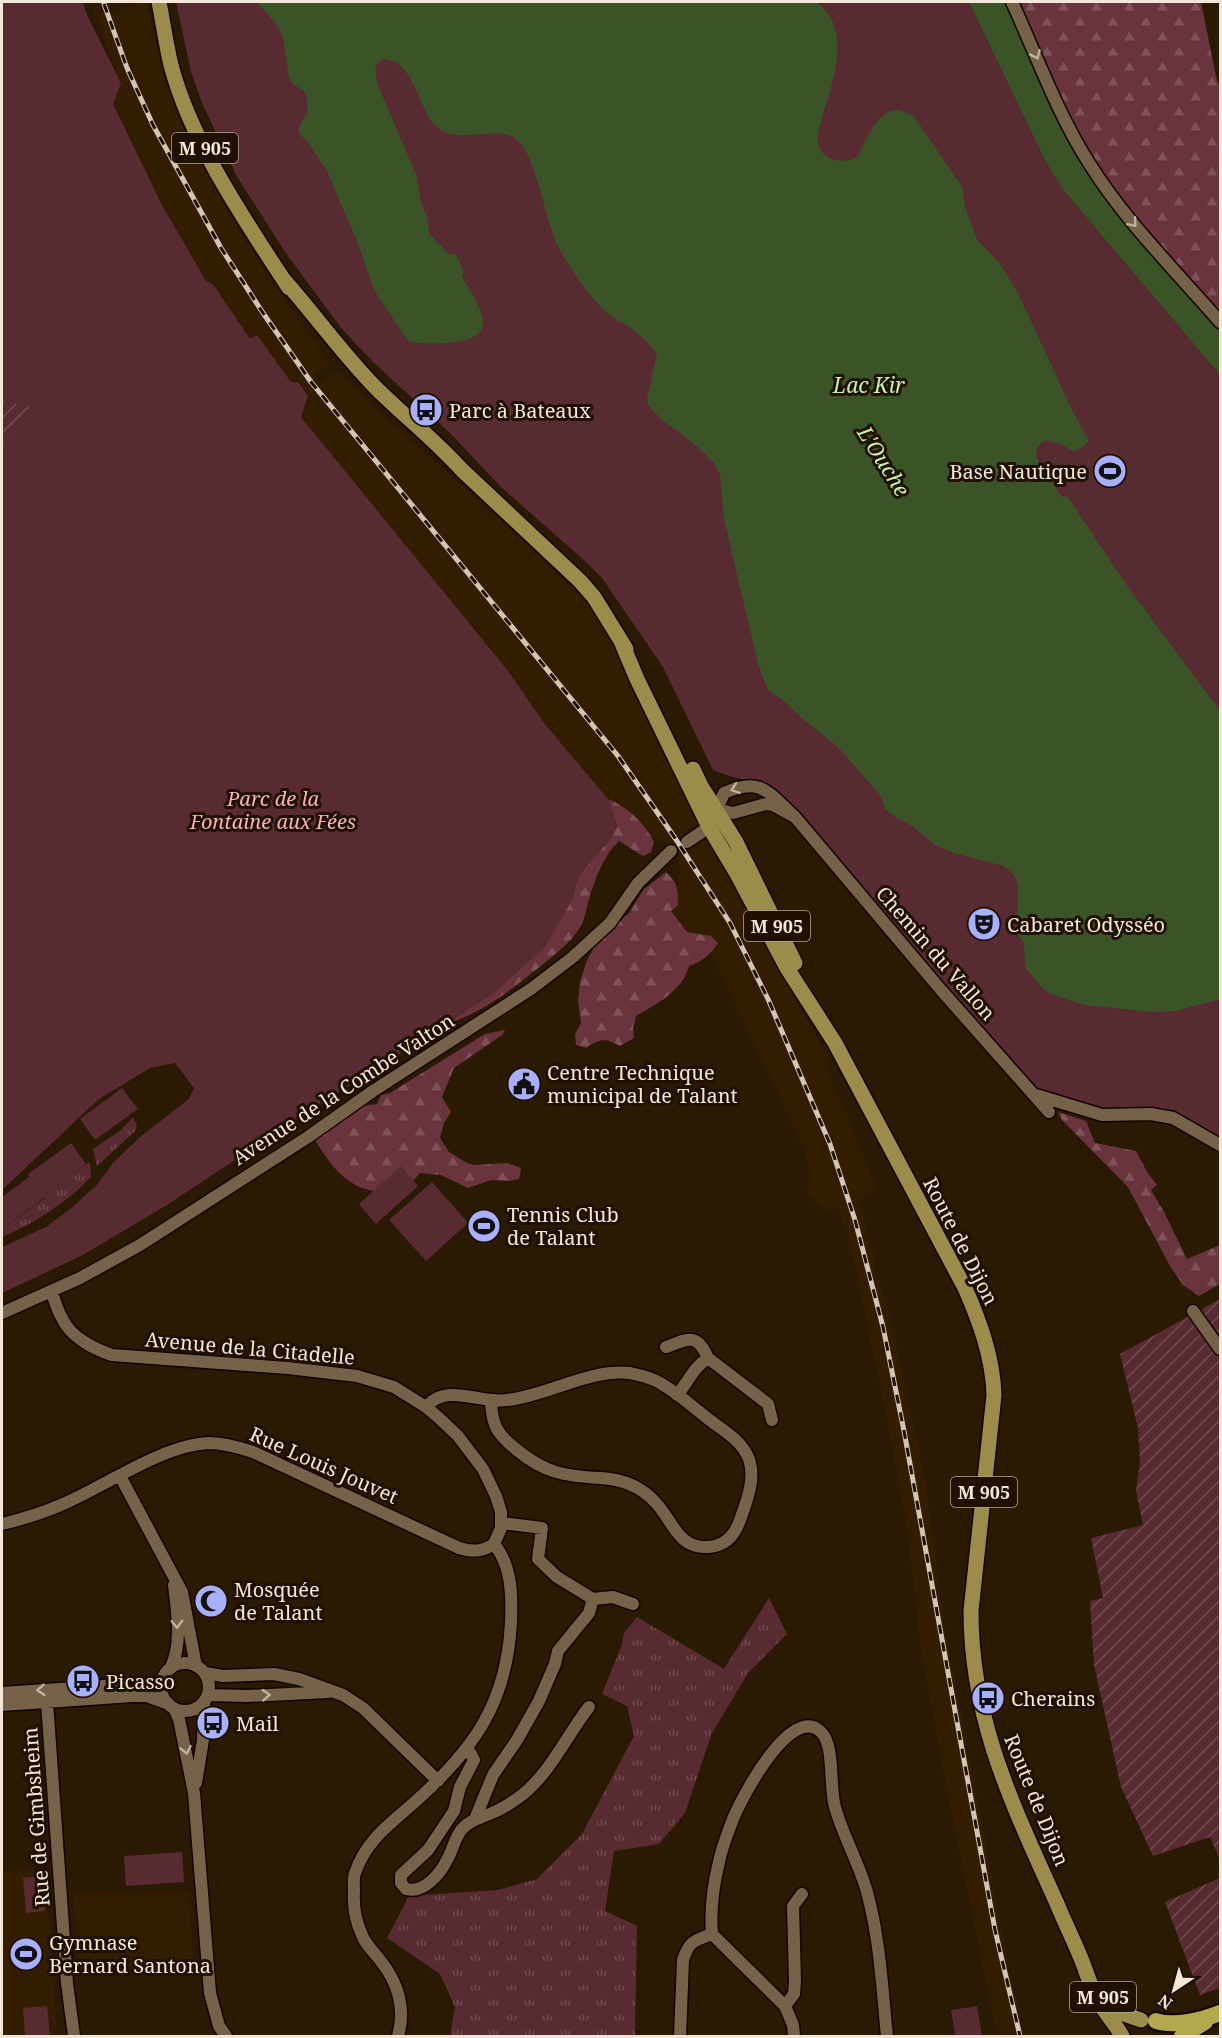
<svg xmlns="http://www.w3.org/2000/svg" width="1222" height="2038" font-family="'Noto Serif',serif">
	<style>
		.built { fill: #321d00 }
		.grass { fill: url(#grass-tufts) }
		.forest { fill: url(#forest-firs) }
		.park { fill: #582b32 }
		.garden { fill: url(#garden-furrows) }
		.water { fill: #3b5427 }
		.lines { fill: none; stroke-linecap: round; stroke-linejoin: round }
		.minor-casing { stroke: #120400; stroke-width: 15 }
		.major-casing { stroke: #120400; stroke-width: 18 }
		.highway-casing { stroke: #120400; stroke-width: 20 }
		.minor { stroke: #766249; stroke-width: 12 }
		.major { stroke: #9b8c4b; stroke-width: 15 }
		.highway { stroke: #b3a84c; stroke-width: 16 }
		.rail-casing { stroke: #d1c5b5; stroke-width: 5 }
		.rail { stroke: #201000; stroke-width: 3; stroke-dasharray: 9; stroke-linecap: butt }
		.oneway { stroke: #c0b29f }
		.labels { text-anchor: middle; dominant-baseline: central; stroke-width: 6; stroke-linejoin: round; paint-order: stroke }
		.shield { fill: #201000; stroke: #b3a698; stroke-width: 1.5 }
		.shield-label { font-size: 18px; font-weight: bold; fill: #f2e7d9 }
		.poi-label { font-size: 20px; fill: #f2e7d9; stroke: #201000; text-anchor: start }
		.park-label { font-size: 20px; font-style: italic; fill: #f8b0b9; stroke: #201000 }
		.street-label { font-size: 20px; fill: #f2e7d9; stroke: #201000 }
		.water-label { font-size: 21px; font-style: italic; fill: #c6f1a8; stroke: #201000 }
	</style>
	<defs>
		<pattern id="grass-tufts" width="24" height="20" patternUnits="userSpaceOnUse" patternTransform="scale(1.5)"><rect width="24" height="20" fill="#582b32"/><path d="M3 7l-1-3M5 7V3M7 7l1-3M15 17l-1-3M17 17v-4M19 17l1-3" fill="none" stroke="#704a4f"/></pattern>
		<pattern id="forest-firs" width="22" height="20" patternUnits="userSpaceOnUse" patternTransform="scale(1.5)"><rect width="22" height="20" fill="#69343d"/><path d="M5 1l3.5 6h-7zM16 11l3.5 6h-7z" fill="#7f5158"/></pattern>
		<pattern id="garden-furrows" width="10" height="10" patternUnits="userSpaceOnUse" patternTransform="scale(1.5)"><rect width="10" height="10" fill="#582b32"/><path d="M-1 1l2-2M0 10L10 0M9 11l2-2" fill="none" stroke="#704a4f"/></pattern>
	</defs>
	<rect width="100%" height="100%" fill="#2a1903"/>
	<path class="built" d="M108,2L112,15L137,2H147L162,72L182,126L221,199L263,269L330,364L315,375L320,382L337,370L375,408L528,545L585,602L606,628L620,654L694,812L697,831L687,847L703,839L711,843L827,1057L824,1064L851,1123L854,1134L878,1190L859,1200L893,1331L925,1478L944,1622L1007,1959L1025,2036H997L946,1784L921,1649L908,1533L886,1414L856,1270L839,1208L824,1211L806,1191L812,1175L804,1149L711,953L718,943L696,933L687,932L671,910L678,905L677,882L680,872L677,857L665,841L652,837L649,831L615,802L608,799L544,723L509,672L301,417L308,396L291,382L257,335L251,340L213,284L206,281L163,207L113,103L121,83L92,7Z
		M46,1869L57,2036H2V1871Z
		M95,1892H188L194,1968L79,1975L73,1893Z"/>
	<path class="grass" d="M133,1117L137,1125L135,1131L97,1166L93,1149L120,1131Z
		M90,1163L91,1177C66,1203 35,1223 2,1237V1229L45,1198L44,1195L86,1164Z
		M769,1598L787,1634L748,1673L712,1733L685,1813L659,1844L614,1851L605,1911L637,1926L635,2036H450L455,2007L440,1974L387,1938L409,1896L498,1890L537,1879L582,1834L634,1736L627,1706L602,1694L621,1647L624,1633L637,1617L724,1669Z"/>
	<path class="forest" d="M1005,2H1201L1217,81L1220,86V332L1116,211L1094,181L1074,147Z
		M608,799C626,806 646,824 654,842L651,852L643,856L619,841C603,856 595,879 589,899C586,909 585,920 579,929C570,943 555,954 542,965C509,991 488,1009 448,1024L571,902C574,894 575,885 578,878C588,859 609,846 617,826Z
		M666,872C678,884 678,888 678,905L671,911L687,932L711,936L718,943C711,954 702,962 689,966C681,992 658,1003 636,1016L633,1028L634,1038L620,1046C605,1037 599,1039 586,1048L576,1045L575,1034L581,1023L578,1001L580,982L587,960L598,940L630,912L643,890Z
		M505,1030L502,1035L454,1068L442,1097L451,1112L444,1123L440,1138L449,1152L467,1163L474,1165L507,1163L521,1168L519,1179L508,1181L491,1180L468,1188L441,1175L420,1173C407,1188 403,1190 384,1191C350,1193 331,1166 315,1140L338,1121L364,1106L377,1104L381,1095L390,1093L485,1034Z
		M1058,1112L1086,1121L1095,1143L1136,1151L1147,1172L1157,1185L1151,1190L1164,1212L1187,1259L1220,1245V1284L1199,1296L1183,1285L1170,1266L1128,1187L1062,1120Z"/>
	<path class="park" d="M2,2H83L87,15L121,83L113,104L163,207L206,281L213,284L250,339L257,335L291,382H298L308,396L301,417L509,672L544,723L608,799L617,826L613,835L595,856L578,878L571,902L545,947L493,994L286,1126L167,1205L81,1256L2,1293V1247L46,1227L70,1209L96,1186L113,1163L140,1137L189,1099L194,1088L175,1063L150,1068L99,1099L2,1190Z
		M176,2H969L1045,161L1064,191L1220,375V1139L1208,1130L1172,1113L1100,1110L1055,1096L1027,1085L756,780C739,780 729,776 713,770L663,667L602,578L586,562L501,487L452,435L372,361L342,329L285,252L236,175L202,103L191,72Z
		M122,1088L138,1109L95,1140L80,1119Z
		M71,1143L86,1164L44,1195L45,1197L2,1229V1197L29,1177L28,1174Z
		M401,1166L418,1186L376,1224L359,1204Z
		M432,1182L468,1223L426,1261L389,1220Z
		M182,1852L184,1882L126,1886L124,1856Z
		M42,1876L45,1911L26,1913L23,1878Z
		M47,2006L50,2036H25L23,2008Z
		M977,2006L982,2036H955L951,2010Z"/>
	<path class="garden" d="M2,401L30,406L22,425L2,448Z
		M1220,1299V1860L1210,1837L1153,1856L1121,1787L1094,1665L1090,1601L1103,1598L1091,1538L1143,1525L1136,1491L1140,1463L1138,1428L1120,1354Z
		M1220,1878V1988L1200,1995L1165,1902Z"/>
	<path class="water" d="M257,2H816C854,29 832,82 822,118C821,125 817,133 818,140C819,161 842,164 857,158C869,135 883,93 915,118L962,187L965,207L977,240L998,261L1017,291L1072,410L1089,441C1074,455 1075,453 1058,442L1055,443L1049,440L1043,441L1036,449L1037,459L1062,497L1067,496L1123,580L1220,711V999L1176,1011L1152,1012L1084,1005L1051,994L1042,988L1025,967L1024,944L1017,933L1018,885L1014,875L1004,866L954,853L935,845L912,826L895,817L885,809L881,796L837,746L804,720L785,702L768,690L758,664L724,519L720,474L714,463L698,447L663,421L648,405L647,399L657,354C647,339 632,328 616,319C596,308 567,265 557,244C545,219 536,154 516,139C496,123 455,148 434,124C418,106 413,59 383,59L375,67L377,83L417,177L421,203L426,214L430,235L450,255L456,254L464,272L462,277C469,290 483,308 483,324C482,347 424,345 408,341L374,290L359,246L327,171L310,145L299,133V127L308,111L306,94L305,92L293,84L289,78L283,37L276,24Z
		M969,2H1005L1074,147L1094,181L1116,211L1220,332V375L1064,191L1045,161Z"/>
	<g class="lines">
		<g class="minor-casing">
			<path id="minor" d="M1012,2C1036,54 1058,115 1089,163C1125,221 1176,271 1220,322
				M795,817L773,805L766,804L733,813L717,809L724,793C761,776 769,793 795,817L941,990L1049,1112
				M687,842L709,827
				M1036,1095L1102,1115L1151,1114L1173,1118L1220,1145
				M51,1291C55,1300 57,1310 62,1318C70,1337 94,1349 112,1355L288,1368L357,1376L394,1387L426,1407L439,1418L458,1436L483,1469L496,1496L501,1512V1528L494,1544
				M1193,1311L1220,1349
				M2,1313L80,1278L140,1245L308,1137L373,1091L531,989L573,957L610,923L638,883L671,851
				M666,1347C688,1339 697,1332 708,1358C693,1368 689,1381 677,1395
				M708,1358L768,1404L772,1420
				M426,1407C447,1382 479,1404 507,1400C547,1396 591,1368 630,1373C640,1375 651,1377 660,1383C678,1393 694,1408 711,1421C721,1429 734,1436 742,1447C745,1451 749,1457 750,1463C755,1481 746,1503 740,1520C735,1535 725,1546 708,1547C678,1549 673,1521 656,1503C641,1486 622,1479 600,1478C564,1476 545,1473 517,1450C497,1434 492,1426 491,1401
				M120,1476L182,1592L196,1666
				M2,1524C23,1519 43,1513 63,1504C105,1486 163,1445 208,1443C224,1443 238,1447 253,1452L459,1548C472,1552 482,1552 494,1544
				M593,1599L613,1597L633,1604
				M161 1687a24 24 0 1 1 48 0a24 24 0 1 1-48 0Z
				M170,1669C183,1645 177,1610 174,1585
				M205,1673L223,1676L274,1674L299,1679L343,1695L363,1708L438,1781
				M2,1693L162,1682
				M208,1695L248,1696L328,1692
				M47,1702L67,1983L74,2036
				M2,1705L132,1696H147L169,1704
				M174,1708L179,1719L194,1793L210,1993L219,2026L226,2036
				M467,1749L471,1754L474,1760L460,1787L454,1811L428,1850L401,1875V1883L406,1889C424,1894 441,1873 448,1858C453,1849 455,1837 462,1829C471,1819 482,1818 494,1812C504,1808 514,1801 522,1795C551,1772 567,1735 589,1707
				M196,1783L203,1740L204,1702
				M475,1819L493,1775L517,1740L539,1701L555,1664L558,1651L589,1613L593,1599L557,1577L538,1559L542,1528L502,1523
				M785,2006L794,1994L795,1981L793,1906L802,1894
				M398,2036C406,2009 398,1982 380,1960C374,1952 365,1944 362,1935C355,1920 353,1906 354,1891C354,1885 353,1878 355,1873C367,1839 390,1824 416,1801C474,1749 507,1703 511,1622C512,1595 512,1566 494,1544
				M680,2036L683,1960C689,1941 695,1940 712,1934
				M794,2036L793,2025L785,2006L712,1934C710,1909 713,1886 719,1862C722,1847 728,1832 733,1819C742,1797 791,1703 821,1732C835,1745 829,1787 835,1807C843,1836 859,1863 867,1892C880,1939 882,1988 887,2036"/>
		</g>
		<g class="major-casing">
			<path id="major" d="M159,2C163,22 166,44 171,65C191,142 246,222 289,288
				M284,280C315,315 342,353 375,387C403,415 435,440 462,470L580,581L594,597L626,649
				M621,641L637,679L709,827L737,874L787,968L835,1043L965,1288C980,1322 993,1358 994,1395L971,1611C971,1723 1014,1807 1058,1906C1065,1923 1073,1939 1080,1956C1086,1970 1090,1985 1097,1999C1104,2012 1115,2023 1122,2036
				M693,769L701,786L736,842L795,963
				M1104,1998L1118,2012L1141,2020"/>
		</g>
		<g class="highway-casing">
			<path id="highway" d="M1156,2021C1174,2027 1203,2020 1220,2013
				M1182,2036L1205,2022"/>
		</g>
		<use href="#minor" class="minor"/>
		<use href="#major" class="major"/>
		<use href="#highway" class="highway"/>
		<g class="rail-casing">
			<path id="rail" d="M104,4L127,68L153,125L221,248L263,313L311,382L618,756L675,838L730,923L768,999L830,1144L855,1220L883,1327L904,1431L995,1930L1020,2036"/>
		</g>
		<use href="#rail" class="rail"/>
	</g>
	<defs><path id="oneway-chevron" d="M-2-3.5L2.5 0L-2 3.5" fill="none" stroke-width="1.6" stroke-linecap="round" stroke-linejoin="round" transform="scale(1.5)"/></defs>
	<g class="oneway">
		<use href="#oneway-chevron" transform="translate(1036 55) rotate(66)"/>
		<use href="#oneway-chevron" transform="translate(1133 223) rotate(49)"/>
		<use href="#oneway-chevron" transform="translate(735 789) rotate(161)"/>
		<use href="#oneway-chevron" transform="translate(177 1624) rotate(88)"/>
		<use href="#oneway-chevron" transform="translate(41 1690) rotate(175)"/>
		<use href="#oneway-chevron" transform="translate(266 1695) rotate(-3)"/>
		<use href="#oneway-chevron" transform="translate(186 1750) rotate(79)"/>
	</g>
	<defs>
		<g id="bus-disc" transform="scale(1.725)"><circle r="9.5" fill="#a8b0fc" stroke="#201000"/><path d="M-5-6H5V4H4V6H2V4H-2V6H-4V4H-5ZM-3.5-4V0h7V-4ZM-3.5 1.2v1.5H-2V1.2ZM2 1.2v1.5H3.5V1.2Z" fill="#111"/></g>
		<g id="stadium-disc" transform="scale(1.725)"><circle r="9.5" fill="#a8b0fc" stroke="#201000"/><path d="M0-5a6.5 5 0 1 0 0 10a6.5 5 0 1 0 0-10ZM-3.5-1.8h7v3.6h-7Z" fill="#111"/></g>
		<g id="theatre-disc" transform="scale(1.725)"><circle r="9.5" fill="#a8b0fc" stroke="#201000"/><path d="M-5-5.5Q0-4 5-5.5V0Q5 5 0 6Q-5 5-5 0ZM-3.3-2.5H-1v1.5H-3.3ZM1-2.5H3.3v1.5H1ZM-2.8 1Q0 5.5 2.8 1Z" fill="#111"/></g>
		<g id="civic-disc" transform="scale(1.725)"><circle r="9.5" fill="#a8b0fc" stroke="#201000"/><path d="M-.6-6.5H3V-4.5H.6V-3L4-1V1h2V6H-6V1h2V-1L-.6-3ZM-1.2 2.5V6h2.4V2.5Z" fill="#111"/></g>
		<g id="mosque-disc" transform="scale(1.725)"><circle r="9.5" fill="#a8b0fc" stroke="#201000"/><path d="M3.5-4.9A6 6 0 1 0 3.5 4.9A5 5 0 1 1 3.5-4.9Z" fill="#111"/></g>
	</defs>
	<g fill-rule="evenodd">
		<use href="#bus-disc" x="426" y="410"/>
		<use href="#stadium-disc" x="1110" y="471"/>
		<use href="#theatre-disc" x="984" y="924"/>
		<use href="#civic-disc" x="524" y="1084"/>
		<use href="#stadium-disc" x="484" y="1226"/>
		<use href="#mosque-disc" x="211" y="1601"/>
		<use href="#bus-disc" x="83" y="1681"/>
		<use href="#bus-disc" x="988" y="1698"/>
		<use href="#bus-disc" x="213" y="1723"/>
		<use href="#stadium-disc" x="26" y="1954"/>
	</g>
	<g class="labels">
		<g class="shield">
			<rect x="172" y="133" width="66" height="30" rx="4.5"/>
			<rect x="744" y="911" width="66" height="30" rx="4.5"/>
			<rect x="951" y="1477" width="66" height="30" rx="4.5"/>
			<rect x="1070" y="1982" width="66" height="30" rx="4.5"/>
		</g>
		<g class="shield-label">
			<text x="205" y="148">M 905</text>
			<text x="777" y="926">M 905</text>
			<text x="984" y="1492">M 905</text>
			<text x="1103" y="1997">M 905</text>
		</g>
		<g class="poi-label">
			<text x="449" y="410">Parc à Bateaux</text>
			<text x="1087" y="471" text-anchor="end">Base Nautique</text>
			<text x="1007" y="924">Cabaret Odysséo</text>
			<text x="547" y="1072">Centre Technique<tspan x="547" dy="23">municipal de Talant</tspan></text>
			<text x="507" y="1214">Tennis Club<tspan x="507" dy="23">de Talant</tspan></text>
			<text x="234" y="1589">Mosquée<tspan x="234" dy="23">de Talant</tspan></text>
			<text x="106" y="1681">Picasso</text>
			<text x="1011" y="1698">Cherains</text>
			<text x="236" y="1723">Mail</text>
			<text x="49" y="1942">Gymnase<tspan x="49" dy="23">Bernard Santona</tspan></text>
		</g>
		<g class="park-label">
			<text x="273" y="798">Parc de la<tspan x="273" dy="23">Fontaine aux Fées</tspan></text>
		</g>
		<g class="street-label">
			<text transform="translate(936 953) rotate(49)">Chemin du Vallon</text>
			<text transform="translate(343 1089) rotate(-33)">Avenue de la Combe Valton</text>
			<text transform="translate(961 1241) rotate(63)">Route de Dijon</text>
			<text transform="translate(250 1348) rotate(5)">Avenue de la Citadelle</text>
			<text transform="translate(324 1465) rotate(24)">Rue Louis Jouvet</text>
			<text transform="translate(1037 1800) rotate(68)">Route de Dijon</text>
			<text transform="translate(36 1817) rotate(-94)">Rue de Gimbsheim</text>
		</g>
		<g class="water-label">
			<text x="869" y="385">Lac Kir</text>
			<text transform="translate(884 461) rotate(58)">L'Ouche</text>
		</g>
	</g>
	<rect width="1222" height="2038" fill="none" stroke="#f2e7d9" stroke-width="6"/>
	<g transform="translate(1174 1990) rotate(216)" stroke="#201000" stroke-width="4.5" paint-order="stroke">
	<path d="M0-4.5L10 22L0 15L-10 22Z" fill="#f2e7d9"/>
	<text y="-9" font-size="16" font-weight="bold" text-anchor="middle" fill="#f2e7d9">N</text>
	</g>
</svg>
